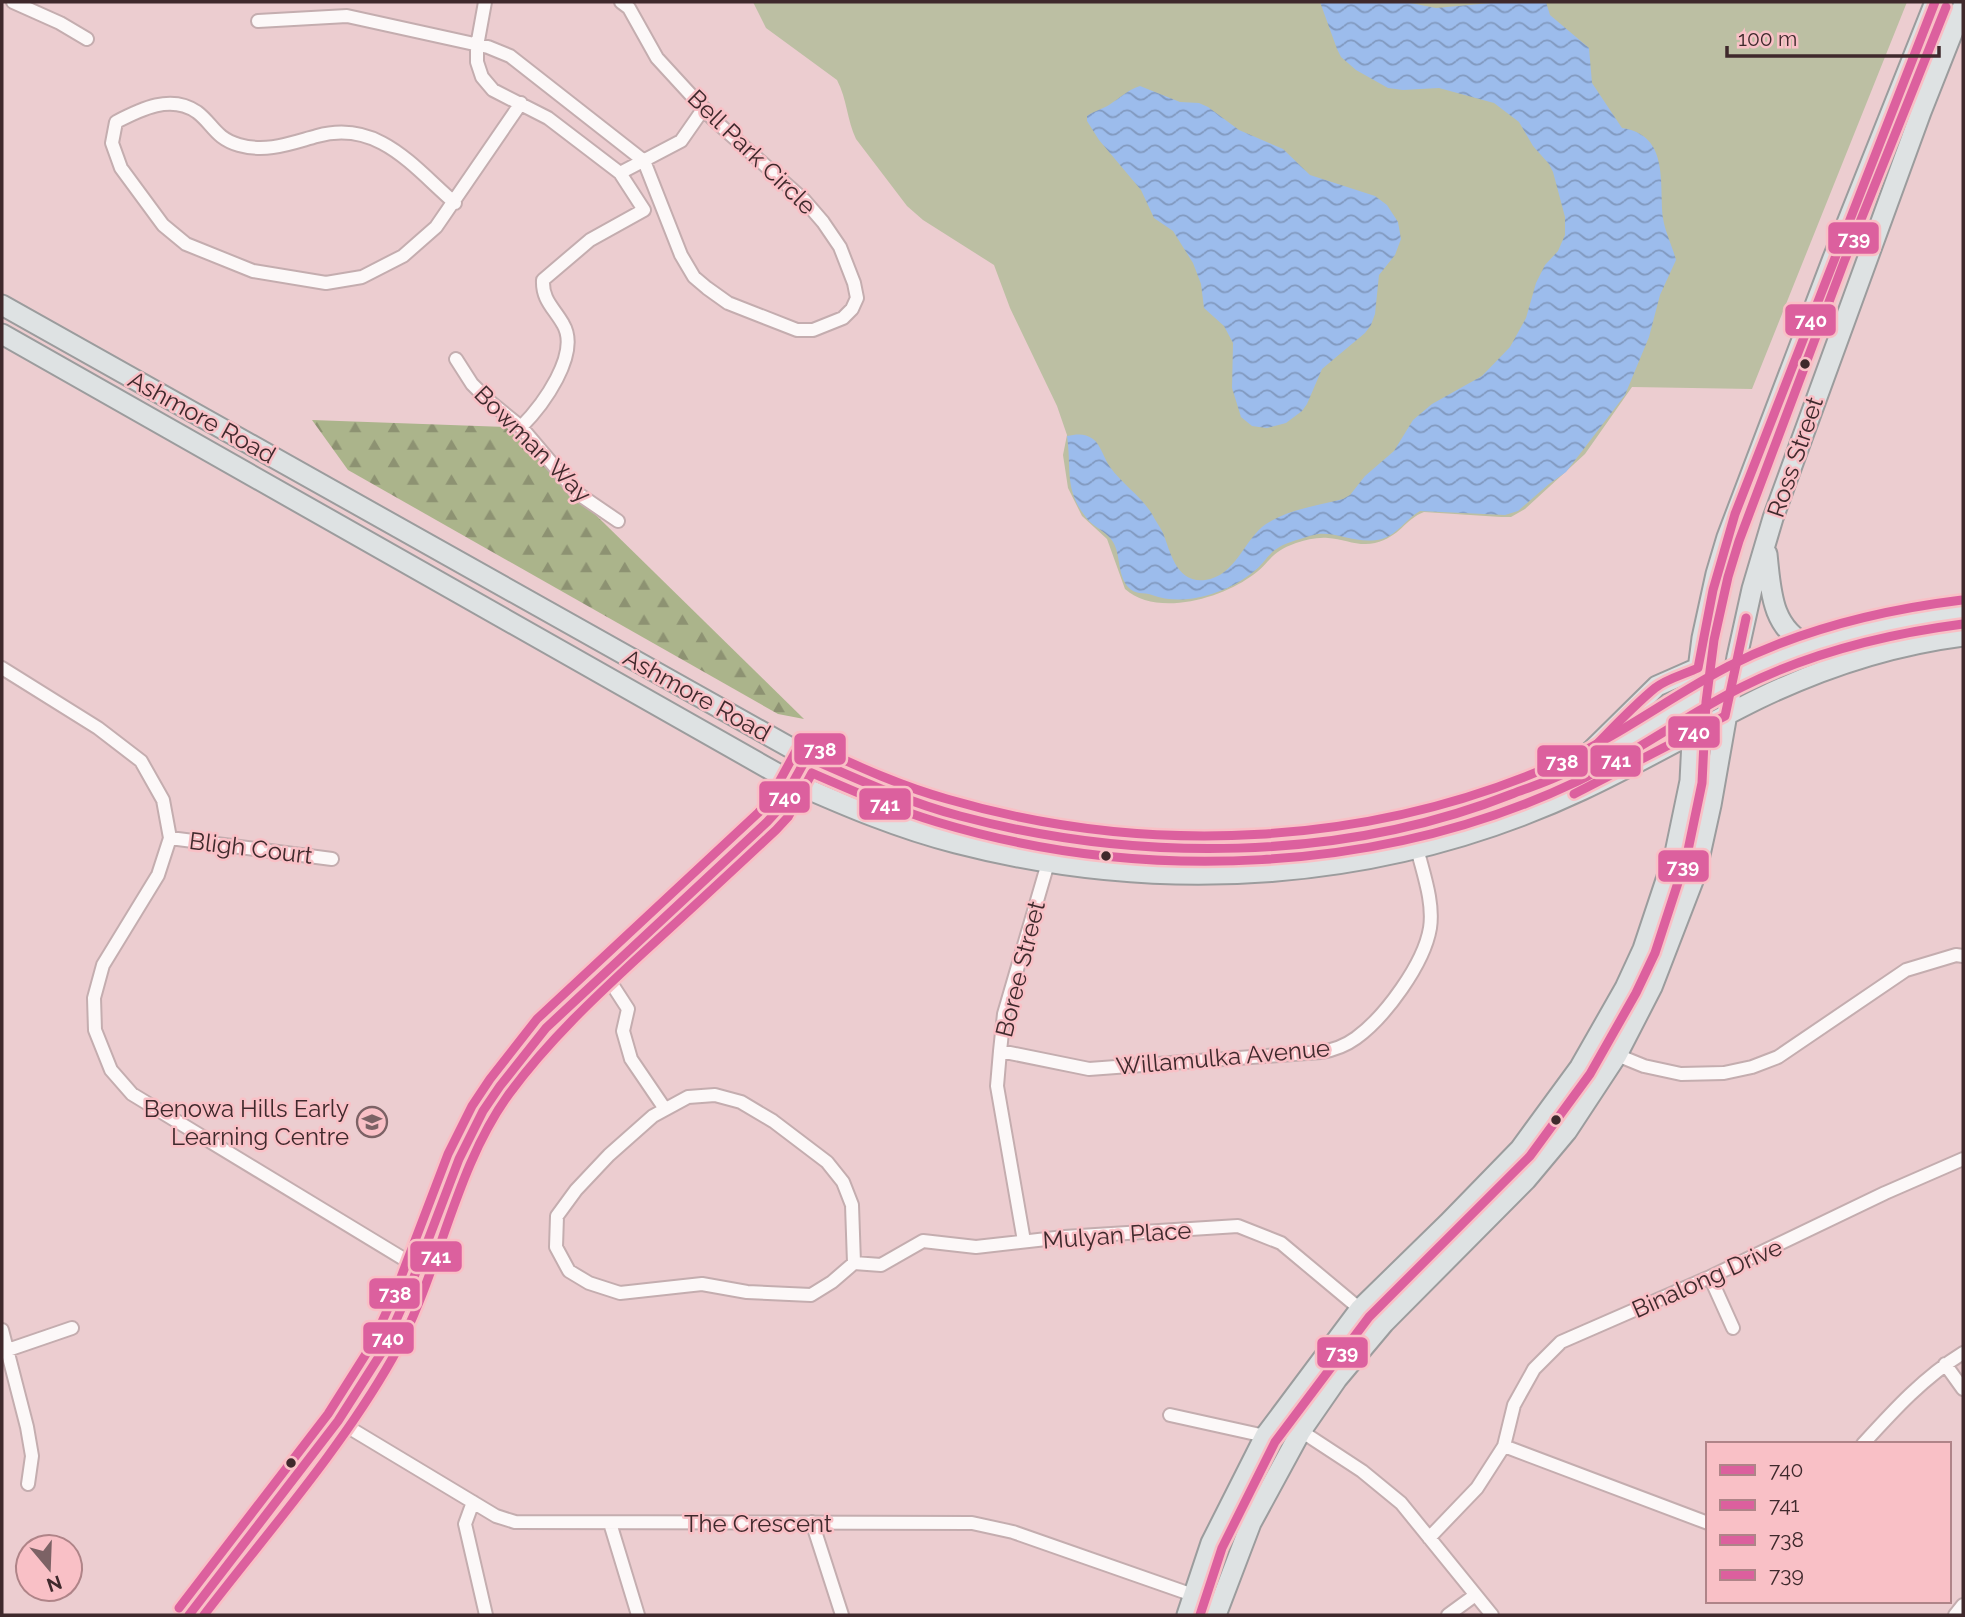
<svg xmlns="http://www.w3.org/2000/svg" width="1965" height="1617" font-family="Raleway,sans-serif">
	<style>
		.green { fill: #bcbfa3 }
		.forest { fill: url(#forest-firs) }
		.water { fill: url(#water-waves) }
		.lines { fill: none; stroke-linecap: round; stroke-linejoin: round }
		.street-casing { stroke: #c4adaf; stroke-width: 16 }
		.secondary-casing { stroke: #c4adaf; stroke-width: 21 }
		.primary-casing { stroke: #9b9c9d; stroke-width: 23 }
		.street { stroke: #fcf8f8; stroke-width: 12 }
		.secondary { stroke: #fcf8f8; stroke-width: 18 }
		.primary { stroke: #dee2e3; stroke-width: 19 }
		.bus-1-casing { stroke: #f9c0c6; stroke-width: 14 }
		.bus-2-casing { stroke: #f9c0c6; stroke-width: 14 }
		.bus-3-casing { stroke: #f9c0c6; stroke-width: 14 }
		.bus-4-casing { stroke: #f9c0c6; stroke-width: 14 }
		.bus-1 { stroke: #dc609e; stroke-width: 9 }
		.bus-2 { stroke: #dc609e; stroke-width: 9 }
		.bus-3 { stroke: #dc609e; stroke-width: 9 }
		.bus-4 { stroke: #dc609e; stroke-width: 9 }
		.bus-dot { fill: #3f292c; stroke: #f9c0c6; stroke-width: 2.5 }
		.labels { text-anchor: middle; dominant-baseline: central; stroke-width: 5; stroke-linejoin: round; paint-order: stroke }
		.street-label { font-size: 24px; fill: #3f292c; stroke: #f9c0c6 }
		.poi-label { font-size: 24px; fill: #3f292c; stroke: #f9c0c6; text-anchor: end }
		.line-badge { stroke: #f9c0c6; stroke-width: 2.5 }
		.badge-label { font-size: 19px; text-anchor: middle; font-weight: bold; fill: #fff }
	</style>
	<defs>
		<pattern id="forest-firs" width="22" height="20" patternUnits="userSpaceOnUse" patternTransform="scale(1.75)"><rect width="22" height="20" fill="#abb48b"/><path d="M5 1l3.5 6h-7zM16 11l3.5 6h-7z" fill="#8d9272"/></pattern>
		<pattern id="water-waves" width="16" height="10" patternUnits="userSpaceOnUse" patternTransform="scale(1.75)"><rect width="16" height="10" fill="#9cbcec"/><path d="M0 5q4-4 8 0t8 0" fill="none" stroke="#8199bf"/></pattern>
	</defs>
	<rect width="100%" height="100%" fill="#eccdd0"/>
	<path class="green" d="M753,2H1907L1752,389L1632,387L1585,454L1525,509L1511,517H1501L1424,512C1405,519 1400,537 1375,543C1359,547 1344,539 1328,538C1317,537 1306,540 1296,543C1268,553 1271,563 1250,577C1219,599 1156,617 1125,589L1107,539L1082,516L1068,488L1063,455L1067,435L1057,406L1010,308L994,265L923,220L907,206L856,139C847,120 847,99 837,80L766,28Z"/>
	<path class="forest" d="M312,420L506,427L804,719L778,714L348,470Z"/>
	<path class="water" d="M1320,2H1405L1436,8L1502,2H1546L1550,15L1589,48L1592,83L1622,128C1670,135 1659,184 1663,218C1665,232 1672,245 1676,260L1660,295L1649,337L1625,395L1566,472L1549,484L1518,511L1505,515L1420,511C1406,519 1398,534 1382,539C1358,545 1339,532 1318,534C1308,536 1297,540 1288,543C1267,551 1267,562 1252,573C1225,594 1183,607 1152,595C1143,592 1135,595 1128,587C1117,574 1121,555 1113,542C1108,533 1096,528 1089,521C1063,491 1072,470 1067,436C1077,434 1085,433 1093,439C1101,445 1104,459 1110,467C1122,484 1141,496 1152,514C1155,520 1160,527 1163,533C1171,553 1176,583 1205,580C1236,576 1244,539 1266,524C1289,509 1317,506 1343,499L1350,495L1365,476L1394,451L1413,420L1432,404L1482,376L1510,347L1526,318L1536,283L1545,265L1558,251L1565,235V217L1553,172L1549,164L1533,146L1519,122L1494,103L1439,88L1403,90L1388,88L1356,70L1341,57L1337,49Z
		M1140,86L1180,102L1199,103L1208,107L1239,130L1283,149L1310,175L1375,196L1387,205L1398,222L1401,239L1395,255L1379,275L1375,314L1371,325L1365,333L1322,369L1307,404L1302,411L1286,423L1267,428L1259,427L1252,426L1241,417L1232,388L1233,343L1224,326L1204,308L1201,284L1193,263L1173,231L1154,218L1141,190L1099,140L1087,121V116C1094,111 1102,109 1109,105C1120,98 1127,90 1140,86Z"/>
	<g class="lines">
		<g class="street-casing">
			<path id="street" d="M13,2L60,23L87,39
				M485,2L477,46V62L482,77L493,90L548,118L620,173L644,210L590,240L543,280C542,300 554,308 563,324C581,354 542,406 521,427
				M258,21L347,16L488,47L510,56L644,161L681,255L694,277L707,288L728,303L797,330H813L843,318L852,309L857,298L854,283L840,247L823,222L804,200L713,119L657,58L629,8L621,2
				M620,173L681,141L704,108
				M455,203C414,168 379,119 317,136C291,143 267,153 239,145C215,138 213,124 197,112C171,94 141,109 116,122L112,143L121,168L163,225L186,244L253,271L326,283L362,277L403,256L436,227L521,103
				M456,359L472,384L489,401L521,427L577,493L618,521
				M2,668L98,728L141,761L163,800L170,838L158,875L103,965L94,998L95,1030L111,1070L132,1094L417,1267
				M170,838L332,859
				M604,972L628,1009L623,1031L631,1059L665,1109
				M1000,1051L1089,1069L1321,1052C1334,1050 1345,1046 1356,1038C1385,1017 1424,964 1430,928C1434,902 1423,873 1417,848
				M1617,1055L1644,1066L1681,1074L1724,1073L1752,1067L1778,1057L1906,970L1956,955L1963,956
				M1024,1241L997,1086L1000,1051L1004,1014L1048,863
				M854,1263L852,1205L843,1182L827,1162L773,1121L741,1102L715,1095L688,1097L653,1116L609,1155L576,1190L557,1216L556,1247L569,1271L589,1283L620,1293L702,1284L747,1292L811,1295L832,1282L854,1263L881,1265L923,1241L976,1247L1064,1237L1238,1226L1281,1243L1360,1309
				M1710,1277L1733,1328
				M2,1330L27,1427L32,1456L28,1484
				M2,1352L72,1328
				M1945,1364L1963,1389
				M1170,1415L1265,1436
				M338,1421L496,1516L515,1522L972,1523L1013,1532L1193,1595
				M1301,1431L1362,1471L1401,1503L1492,1615
				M1863,1444C1894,1410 1924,1377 1963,1353
				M1504,1446L1708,1523
				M473,1502L465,1524L486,1615
				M812,1522L842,1615
				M610,1523L638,1615
				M1429,1538L1477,1488L1504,1446L1514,1405L1534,1369L1561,1342L1710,1277L1885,1193L1963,1159
				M1448,1615L1474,1596
				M1955,1615L1963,1605"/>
		</g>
		<g class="secondary-casing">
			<path id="secondary" d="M189,1615L338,1421L382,1352L406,1298L459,1159L483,1111L500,1086L546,1028L604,972L767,822L777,811L807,757"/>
		</g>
		<g class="primary-casing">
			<path id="primary" d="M2,305L807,757C857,780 907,802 961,816C1161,869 1382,859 1570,771C1628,744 1679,706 1735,677C1806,641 1884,620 1963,612
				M2,334L794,783C846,806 900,829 956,843C1165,897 1386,882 1582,790C1642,762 1699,728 1758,699C1822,668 1893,645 1963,636
				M1767,554C1771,591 1771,628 1809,646
				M1588,754L1657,686L1698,668
				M1187,1615L1211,1543L1265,1436L1360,1309L1448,1223L1520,1149L1580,1067L1625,988L1643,949L1675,853L1690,781L1694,701L1702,638L1716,574L1727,537L1833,258L1935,2
				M1216,1615L1251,1523L1301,1431L1337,1379L1384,1323L1526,1180L1567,1131L1617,1055L1652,987L1696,873L1711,805L1737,657L1752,589L1773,518L1921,112L1963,6"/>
		</g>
		<use href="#street" class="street"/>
		<use href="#secondary" class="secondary"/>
		<use href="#primary" class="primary"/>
		<g class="bus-1-casing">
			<path id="bus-1" d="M1574,794L1725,716L1746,618
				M189,1615L338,1421L382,1352L406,1298L459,1159L483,1111L500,1086L546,1028L767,822L777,811L807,757C857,779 907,802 960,816C1137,863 1341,862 1512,794C1530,787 1550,781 1567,772C1575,767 1583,758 1590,751C1611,730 1632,707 1655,688C1666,679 1685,674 1698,668L1713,590L1735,514L1935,2"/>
		</g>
		<g class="bus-2-casing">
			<path id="bus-2" d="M204,1615C267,1533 341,1449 392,1359C440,1275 452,1173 509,1094C548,1041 595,997 644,952C688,912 732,871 776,830L788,817L812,773C853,791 894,809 937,822C1143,884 1383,874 1578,781C1635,753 1686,715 1742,687C1812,652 1886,634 1963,624"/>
		</g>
		<g class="bus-3-casing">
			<path id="bus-3" d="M179,1608L328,1414L371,1346L395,1293L448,1154L472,1106L490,1079L537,1019L758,813L767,804L796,751L803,746L811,745C855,765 900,786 947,799C1149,858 1373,847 1565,760C1622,734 1673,695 1729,666C1802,629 1881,610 1962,600"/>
		</g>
		<g class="bus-4-casing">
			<path id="bus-4" d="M1200,1615L1222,1548L1275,1442L1369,1317L1530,1156L1590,1074L1636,993L1655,953L1687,855L1702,783L1706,702L1714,640L1728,577L1739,541L1844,262L1946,7"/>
		</g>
		<use href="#bus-1" class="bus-1"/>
		<use href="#bus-2" class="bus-2"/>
		<use href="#bus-3" class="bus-3"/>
		<use href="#bus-4" class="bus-4"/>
	</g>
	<defs>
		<g id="school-ring" transform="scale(1.575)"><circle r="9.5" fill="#f9c0c6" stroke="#7c6265" stroke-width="1.5"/><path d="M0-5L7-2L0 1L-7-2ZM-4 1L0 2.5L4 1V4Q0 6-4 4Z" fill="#7c6265"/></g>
	</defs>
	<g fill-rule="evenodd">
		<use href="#school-ring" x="372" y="1122"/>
	</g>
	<g class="bus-dot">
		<circle cx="1805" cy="364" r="6"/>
		<circle cx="1106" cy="856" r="6"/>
		<circle cx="1556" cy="1120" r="6"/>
		<circle cx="291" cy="1463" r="6"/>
	</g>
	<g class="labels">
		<g class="street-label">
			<text transform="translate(752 152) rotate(44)">Bell Park Circle</text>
			<text transform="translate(202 417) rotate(29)">Ashmore Road</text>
			<text transform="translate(533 444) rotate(45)">Bowman Way</text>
			<text transform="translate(1795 457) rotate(-71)">Ross Street</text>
			<text transform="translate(697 695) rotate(29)">Ashmore Road</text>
			<text transform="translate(251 848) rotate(7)">Bligh Court</text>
			<text transform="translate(1020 969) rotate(-76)">Boree Street</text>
			<text transform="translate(1223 1057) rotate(-5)">Willamulka Avenue</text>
			<text transform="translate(1117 1235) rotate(-4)">Mulyan Place</text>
			<text transform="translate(1707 1278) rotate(-24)">Binalong Drive</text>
			<text x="758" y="1523">The Crescent</text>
		</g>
		<g class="poi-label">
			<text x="349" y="1108">Benowa Hills Early<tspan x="349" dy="28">Learning Centre</tspan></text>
		</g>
	</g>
	<g class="line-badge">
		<rect x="1827" y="221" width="53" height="34" rx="7" fill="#dc609e"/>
		<rect x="1784" y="303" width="53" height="34" rx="7" fill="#dc609e"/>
		<rect x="1667" y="715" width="54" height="34" rx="7" fill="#dc609e"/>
		<rect x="793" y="732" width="54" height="34" rx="7" fill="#dc609e"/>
		<rect x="1589" y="744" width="53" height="34" rx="7" fill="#dc609e"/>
		<rect x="1536" y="744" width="53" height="34" rx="7" fill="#dc609e"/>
		<rect x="758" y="780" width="53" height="34" rx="7" fill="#dc609e"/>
		<rect x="858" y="787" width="54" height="34" rx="7" fill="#dc609e"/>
		<rect x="1657" y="849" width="53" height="34" rx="7" fill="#dc609e"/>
		<rect x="409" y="1240" width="54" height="33" rx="7" fill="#dc609e"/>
		<rect x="368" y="1277" width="53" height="33" rx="7" fill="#dc609e"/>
		<rect x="362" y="1321" width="53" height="34" rx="7" fill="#dc609e"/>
		<rect x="1316" y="1336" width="53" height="33" rx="7" fill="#dc609e"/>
	</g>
	<g class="badge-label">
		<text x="1854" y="245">739</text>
		<text x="1811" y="327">740</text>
		<text x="1694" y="739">740</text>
		<text x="820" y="756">738</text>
		<text x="1616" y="767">741</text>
		<text x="1562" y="768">738</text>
		<text x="785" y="804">740</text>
		<text x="885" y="811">741</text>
		<text x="1683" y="873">739</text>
		<text x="436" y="1263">741</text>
		<text x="395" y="1300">738</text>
		<text x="388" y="1345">740</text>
		<text x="1342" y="1359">739</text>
	</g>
	<rect width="1965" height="1617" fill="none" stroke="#3f292c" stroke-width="7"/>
	<rect x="1706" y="1442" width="245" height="161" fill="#f9c0c6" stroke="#af8488" stroke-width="2"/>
	<rect x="1720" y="1465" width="35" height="10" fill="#dc609e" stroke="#af8488" stroke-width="2"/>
	<text x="1769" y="1477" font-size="21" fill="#3f292c">740</text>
	<rect x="1720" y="1500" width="35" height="10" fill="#dc609e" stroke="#af8488" stroke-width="2"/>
	<text x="1769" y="1512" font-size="21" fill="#3f292c">741</text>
	<rect x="1720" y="1535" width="35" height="10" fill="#dc609e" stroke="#af8488" stroke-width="2"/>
	<text x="1769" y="1547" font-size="21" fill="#3f292c">738</text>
	<rect x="1720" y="1570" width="35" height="10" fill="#dc609e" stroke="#af8488" stroke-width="2"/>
	<text x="1769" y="1582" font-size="21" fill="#3f292c">739</text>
	<g transform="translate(49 1568) rotate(161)"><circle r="33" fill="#f9c0c6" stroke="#af8488" stroke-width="2"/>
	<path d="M0-5L12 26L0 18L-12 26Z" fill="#7c6265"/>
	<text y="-10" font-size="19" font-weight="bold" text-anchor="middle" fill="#3f292c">N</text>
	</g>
	<path d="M1727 46v10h212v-10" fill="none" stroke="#3f292c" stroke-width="3.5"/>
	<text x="1738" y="46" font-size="21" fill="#3f292c" stroke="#f9c0c6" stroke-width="5" paint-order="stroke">100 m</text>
</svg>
